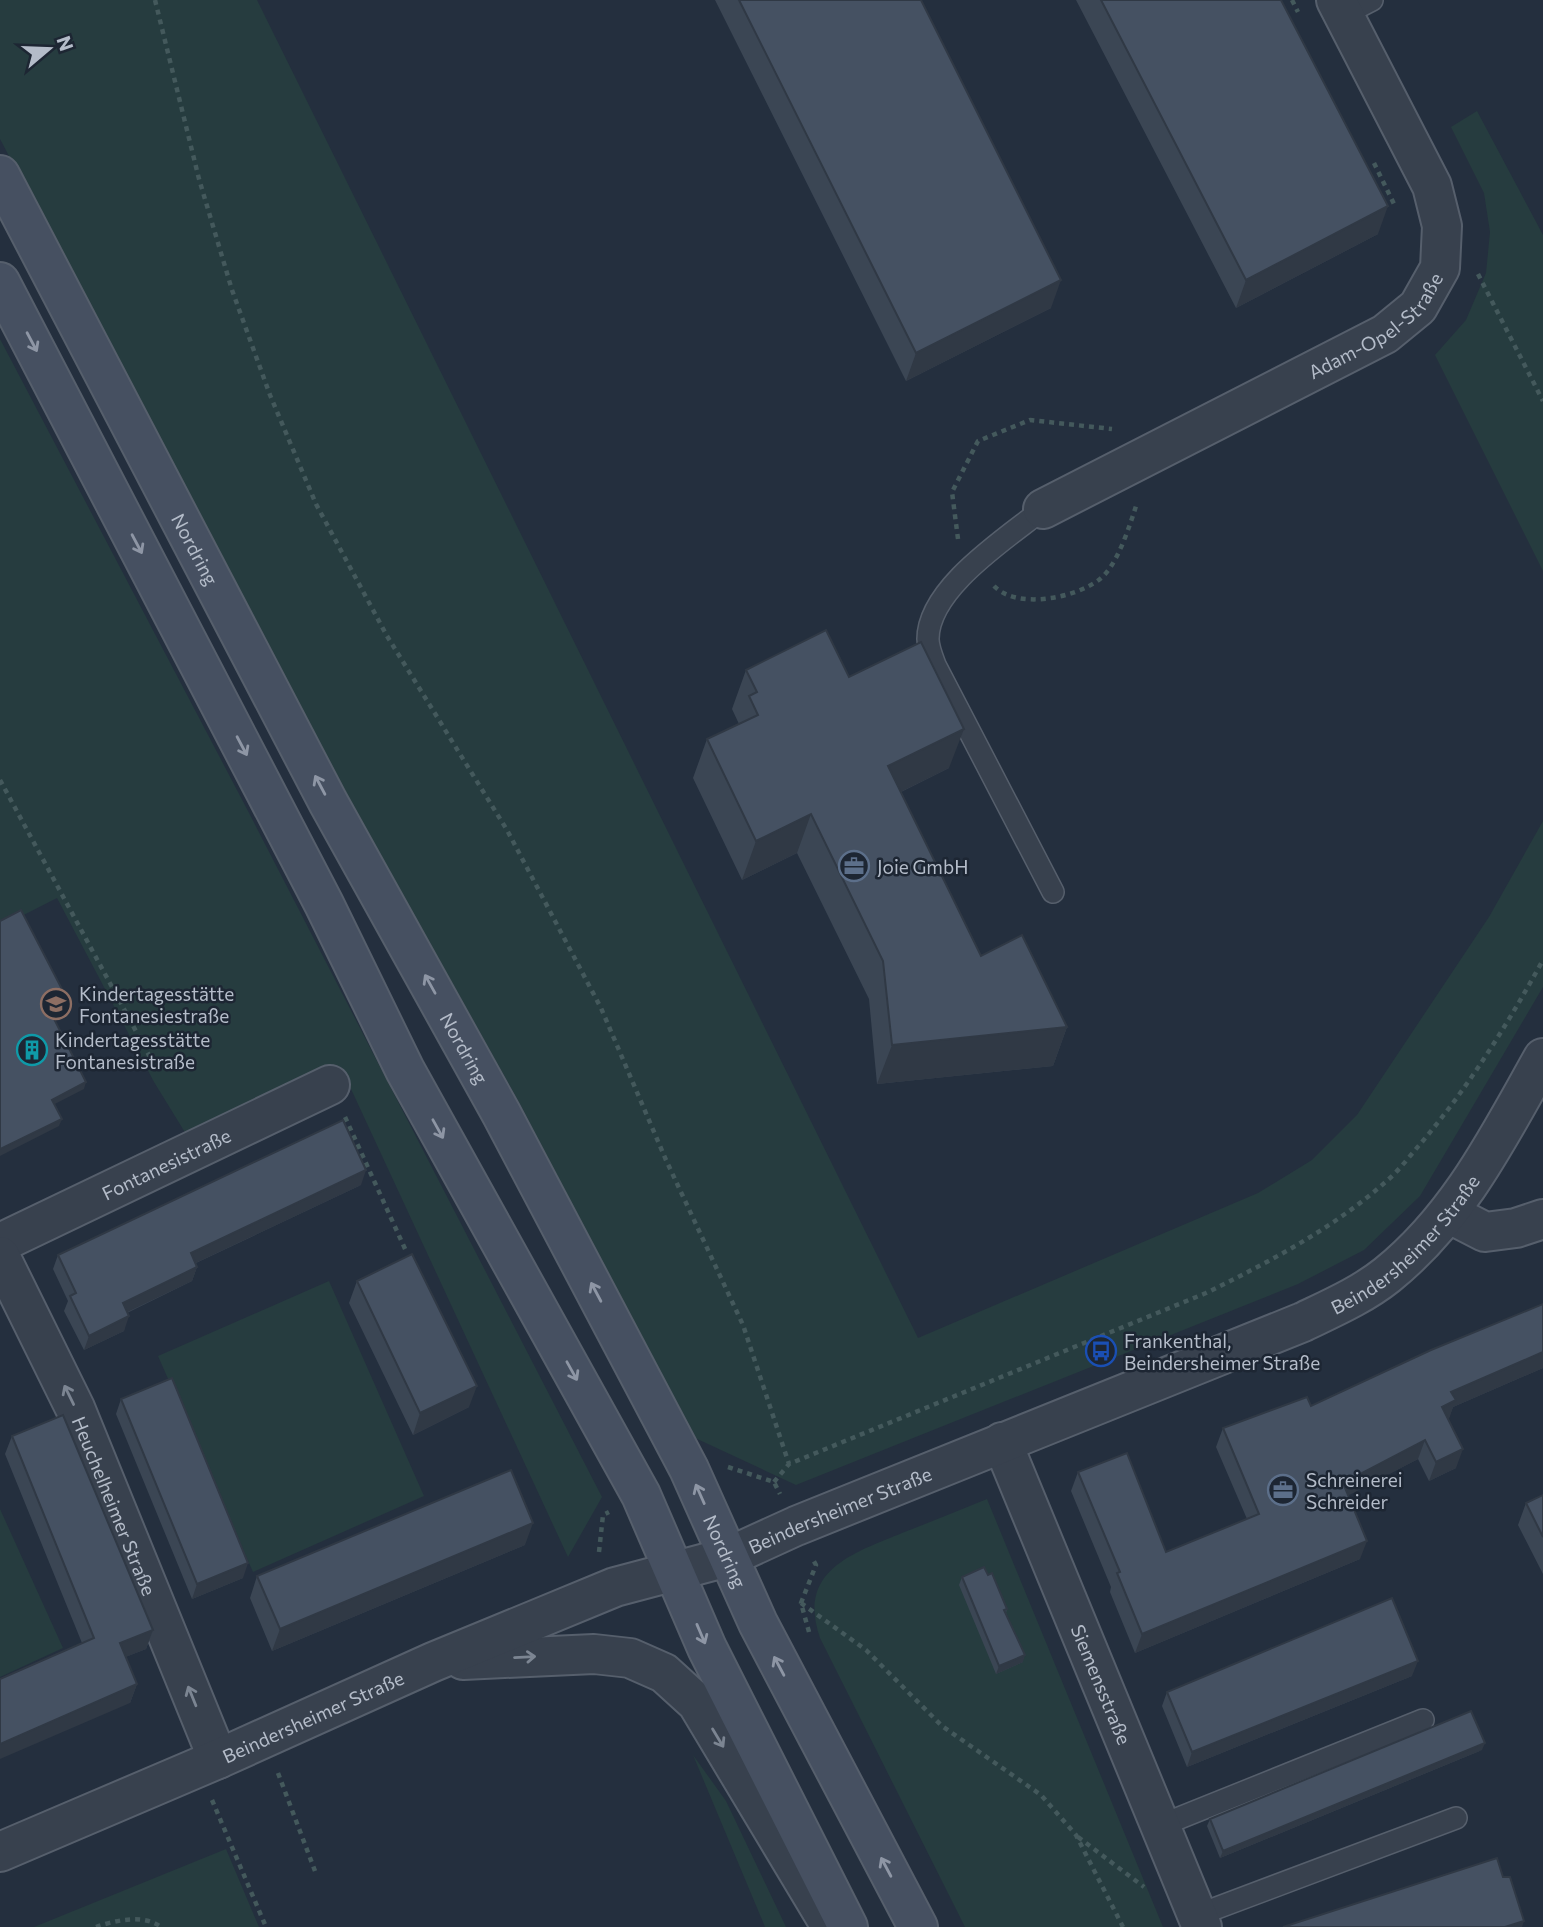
<svg xmlns="http://www.w3.org/2000/svg" width="1543" height="1927" font-family="Commissioner,sans-serif">
	<style>
		.green { fill: #263c3f }
		.lines { fill: none; stroke-linecap: round; stroke-linejoin: round }
		.service-casing { stroke: #565f6c; stroke-width: 24 }
		.minor-casing { stroke: #565f6c; stroke-width: 42 }
		.tertiary-casing { stroke: #565f6c; stroke-width: 42 }
		.secondary-casing { stroke: #565f6c; stroke-width: 42 }
		.path { stroke: #44595c; stroke-width: 4.5; stroke-dasharray: 5 5; stroke-linecap: butt }
		.service { stroke: #38414e; stroke-width: 21 }
		.minor { stroke: #38414e; stroke-width: 38 }
		.tertiary { stroke: #38414e; stroke-width: 38 }
		.secondary { stroke: #465061; stroke-width: 38 }
		.wall { fill: #3b4654 }
		.shaded-wall { fill: #303945 }
		.building { fill: #455162; stroke: #303945; stroke-width: 2 }
		.oneway { stroke: #8e96a5 }
		.oneway2 { stroke: #7c8592 }
		.labels { text-anchor: middle; dominant-baseline: central; stroke-width: 5; stroke-linejoin: round; paint-order: stroke }
		.street-label { font-size: 19px; fill: #b4bcc9; stroke: #1d2633 }
		.poi-label { font-size: 19px; fill: #b4bcc9; stroke: #1d2633; text-anchor: start }
	</style>
	<rect width="100%" height="100%" fill="#242f3e"/>
	<path class="green" d="M0,0H257L918,1338L1258,1193L1312,1160L1357,1115L1489,917L1543,821V987L1420,1196L1364,1250L1298,1284L796,1485L693,1437L520,1104L345,792L0,139Z
		M1477,111L1543,235V571L1435,355L1466,320L1486,273L1490,232L1484,193L1451,127Z
		M0,339L248,811L602,1497L568,1557L351,1089L202,1160L154,1082L57,898L0,927Z
		M329,1281L424,1496L253,1572L158,1356Z
		M987,1499L1163,1927H965L820,1638C797,1571 851,1554 902,1533C931,1522 959,1510 987,1499Z
		M0,1509L63,1648L0,1677Z
		M693,1755L726,1801L786,1927H765Z
		M226,1849L259,1927H34Z"/>
	<g class="lines">
		<g class="service-casing">
			<path id="service" d="M1343,15L1372,0
				M1043,509C1007,538 928,588 928,639C928,647 932,657 935,665L1053,892
				M1162,1825L1423,1720
				M1198,1915L1456,1818"/>
		</g>
		<g class="minor-casing">
			<g id="minor">
				<path id="s1" d="M1043,509L1385,334L1418,307L1440,268L1442,226L1432,186L1336,0"/>
				<path d="M1448,1213L1485,1232L1516,1228L1543,1219"/>
				<path id="s2" d="M0,1243L330,1085"/>
				<path id="s3" d="M0,1256L75,1408L218,1759"/>
				<path id="s4" d="M1002,1442L1202,1927"/>
			</g>
		</g>
		<g class="tertiary-casing">
			<g id="tertiary">
				<path d="M463,1660L594,1654L630,1658L664,1673L697,1703L826,1918"/>
				<path id="s5" d="M0,1852L218,1759L433,1662L615,1587L728,1557L796,1526L1303,1322C1332,1308 1362,1295 1387,1275C1459,1217 1499,1136 1543,1058"/>
			</g>
		</g>
		<g class="secondary-casing">
			<g id="secondary">
				<path id="s6" d="M0,175L328,802L501,1113L689,1469L758,1623L918,1927"/>
				<path d="M0,282L324,904L405,1070L641,1495L707,1648L848,1927"/>
			</g>
		</g>
		<path class="path" d="M155,0L199,179L232,290L270,395L316,504L387,636L507,830L601,1008L666,1160L743,1325L789,1464
			M1292,0L1298,12
			M1374,163L1395,206
			M1478,274L1543,401
			M958,539L952,492L978,441L1030,420L1112,429
			M994,586C1017,610 1076,598 1100,579C1117,566 1130,525 1136,506
			M0,780L151,1059
			M345,1117L406,1251
			M728,1467L774,1482L780,1494
			M774,1482L789,1464L1206,1293C1271,1261 1336,1227 1390,1178C1402,1167 1412,1153 1422,1142C1470,1085 1507,1025 1543,960
			M599,1552L603,1515L609,1512
			M801,1603L866,1650L942,1726L1041,1795L1076,1835L1123,1927
			M809,1632L801,1603L816,1565L812,1558
			M278,1773L315,1871
			M212,1800L266,1927
			M1078,1837L1144,1887
			M96,1927C116,1920 144,1914 161,1927"/>
		<use href="#service" class="service"/>
		<use href="#minor" class="minor"/>
		<use href="#tertiary" class="tertiary"/>
		<use href="#secondary" class="secondary"/>
	</g>
	<path class="wall" d="M715,0H921L1051,308L906,381Z
		M1076,0H1281L1378,234L1236,308Z
		M746,670L849,677L949,768L901,792L981,956L1067,1027L1053,1066L877,1084L869,999L797,853L742,880L693,778L707,739L739,724L732,709Z
		M361,1185L196,1263L197,1267L192,1281L127,1313L124,1331L84,1350L64,1311L68,1301L53,1269L58,1255Z
		M357,1281L469,1407L413,1435L349,1303Z
		M1543,1304V1368L1453,1407L1448,1420L1456,1468L1429,1481L1418,1459L1348,1495L1360,1559L1135,1653L1110,1592L1111,1587L1071,1491L1078,1472L1166,1552L1247,1519L1216,1447L1223,1428L1311,1406Z
		M121,1399L243,1578L192,1599L116,1414Z
		M12,1436L153,1630L146,1649L125,1657L137,1684L130,1703L82,1643L5,1454Z
		M1543,1495V1574L1518,1525L1526,1503Z
		M525,1545L272,1651L250,1598L257,1576Z
		M962,1577L1007,1609L1006,1613L1023,1662L996,1674L959,1585Z
		M1412,1676L1187,1767L1162,1706L1167,1692Z
		M1482,1750L1220,1858L1207,1826L1210,1819Z"/>
	<path class="shaded-wall" d="M1388,206L1378,234L1236,308L1246,280Z
		M1061,280L1051,308L906,381L916,353Z
		M964,729L949,768L874,805L888,766Z
		M811,814L797,853L742,880L756,841Z
		M64,993L62,1001L43,1011L46,1003Z
		M1067,1027L1053,1066L877,1084L892,1045Z
		M86,1082L84,1089L49,1107L52,1100Z
		M62,1119L59,1126L0,1156V1149Z
		M366,1170L361,1185L185,1268L191,1253Z
		M197,1267L192,1281L117,1317L123,1303Z
		M129,1316L124,1331L84,1350L89,1336Z
		M1543,1352V1368L1453,1407L1449,1419L1435,1426L1442,1407L1451,1392Z
		M477,1386L469,1407L413,1435L420,1413Z
		M1425,1440L1418,1459L1336,1502L1343,1483Z
		M1463,1449L1456,1468L1429,1481L1436,1462Z
		M533,1523L525,1545L272,1651L280,1629Z
		M1367,1541L1360,1559L1135,1653L1142,1634Z
		M248,1563L243,1578L192,1599L197,1584Z
		M153,1630L146,1649L113,1662L120,1643Z
		M1025,1655L1023,1662L996,1674L999,1666Z
		M1418,1661L1412,1676L1187,1767L1192,1752Z
		M137,1684L130,1703L0,1759V1744Z
		M1485,1743L1482,1750L1220,1858L1223,1851Z
		M1524,1921L1522,1927H1505Z"/>
	<path class="building" d="M739,0H921L1061,280L916,353Z
		M1101,0H1281L1388,206L1246,280Z
		M826,630L849,677L921,642L964,729L888,766L981,956L1022,935L1067,1027L892,1045L883,961L811,814L756,841L707,739L758,715L749,696L757,692L746,670Z
		M21,910L64,993L46,1003L86,1082L52,1100L62,1119L0,1149V921Z
		M343,1120L366,1170L191,1253L197,1267L123,1303L129,1316L89,1336L70,1296L76,1293L58,1255Z
		M412,1254L477,1386L420,1413L357,1281Z
		M1543,1304V1352L1451,1392L1456,1400L1442,1407L1463,1449L1436,1462L1425,1440L1343,1483L1367,1541L1142,1634L1117,1573L1120,1572L1078,1472L1127,1453L1166,1552L1259,1514L1223,1428L1307,1397L1311,1406L1431,1350Z
		M172,1378L248,1563L197,1584L121,1399Z
		M63,1415L153,1630L120,1643L137,1684L0,1744V1679L94,1638L12,1436Z
		M511,1470L533,1523L280,1629L257,1576Z
		M1543,1495V1537L1526,1503Z
		M984,1567L988,1575L992,1573L1007,1609L1004,1610L1025,1655L999,1666L962,1577Z
		M1392,1598L1418,1661L1192,1752L1167,1692Z
		M1471,1711L1485,1743L1223,1851L1210,1819Z
		M1497,1858L1503,1877H1510L1524,1921L1505,1927H1283Z"/>
	<defs><path id="oneway-shaft" d="M-6 0H5M1.5-3L5.5 0L1.5 3" fill="none" stroke-width="1.6" stroke-linecap="round" stroke-linejoin="round" transform="scale(1.75)"/></defs>
	<g class="oneway">
		<use href="#oneway-shaft" transform="translate(32 342) rotate(62)"/>
		<use href="#oneway-shaft" transform="translate(137 544) rotate(62)"/>
		<use href="#oneway-shaft" transform="translate(242 746) rotate(62)"/>
		<use href="#oneway-shaft" transform="translate(320 785) rotate(-118)"/>
		<use href="#oneway-shaft" transform="translate(430 984) rotate(-119)"/>
		<use href="#oneway-shaft" transform="translate(438 1129) rotate(61)"/>
		<use href="#oneway-shaft" transform="translate(596 1292) rotate(-118)"/>
		<use href="#oneway-shaft" transform="translate(572 1371) rotate(61)"/>
		<use href="#oneway-shaft" transform="translate(700 1494) rotate(-114)"/>
		<use href="#oneway-shaft" transform="translate(701 1634) rotate(67)"/>
		<use href="#oneway-shaft" transform="translate(779 1666) rotate(-118)"/>
		<use href="#oneway-shaft" transform="translate(886 1867) rotate(-118)"/>
	</g>
	<g class="oneway2">
		<use href="#oneway-shaft" transform="translate(69 1395) rotate(-116)"/>
		<use href="#oneway-shaft" transform="translate(525 1657) rotate(-3)"/>
		<use href="#oneway-shaft" transform="translate(192 1696) rotate(-112)"/>
		<use href="#oneway-shaft" transform="translate(718 1738) rotate(59)"/>
	</g>
	<defs>
		<g id="office-ring" transform="scale(1.575)"><circle r="9.5" fill="#1d2633" stroke="#5c6f8a" stroke-width="1.5"/><path d="M-6-3h4V-5.5h4V-3h4V5H-6ZM-1-4.5V-3h2v-1.5ZM-6 0V1H6V0Z" fill="#5c6f8a"/></g>
		<g id="school-ring" transform="scale(1.575)"><circle r="9.5" fill="#1d2633" stroke="#8d6e63" stroke-width="1.5"/><path d="M0-5L7-2L0 1L-7-2ZM-4 1L0 2.5L4 1V4Q0 6-4 4Z" fill="#8d6e63"/></g>
		<g id="building-ring" transform="scale(1.575)"><circle r="9.5" fill="#1d2633" stroke="#0f9aa8" stroke-width="1.5"/><path d="M-4-6H4V6H1V3H-1V6H-4ZM-2.5-4.3h1.7v1.8h-1.7ZM.8-4.3h1.7v1.8H.8ZM-2.5-1h1.7V.8h-1.7ZM.8-1h1.7V.8H.8Z" fill="#0f9aa8"/></g>
		<g id="bus-ring" transform="scale(1.575)"><circle r="9.5" fill="#1d2633" stroke="#1a4fb4" stroke-width="1.5"/><path d="M-5-6H5V4H4V6H2V4H-2V6H-4V4H-5ZM-3.5-4V0h7V-4ZM-3.5 1.2v1.5H-2V1.2ZM2 1.2v1.5H3.5V1.2Z" fill="#1a4fb4"/></g>
	</defs>
	<g fill-rule="evenodd">
		<use href="#office-ring" x="854" y="866"/>
		<use href="#school-ring" x="56" y="1004"/>
		<use href="#building-ring" x="32" y="1050"/>
		<use href="#bus-ring" x="1101" y="1351"/>
		<use href="#office-ring" x="1283" y="1490"/>
	</g>
	<g class="labels">
		<g class="street-label">
			<text stroke="none"><textPath href="#s1" startOffset="382">Adam-Opel-Straße</textPath></text>
			<text stroke="none"><textPath href="#s6" startOffset="422">Nordring</textPath></text>
			<text stroke="none"><textPath href="#s6" startOffset="989">Nordring</textPath></text>
			<text stroke="none"><textPath href="#s2" startOffset="184">Fontanesistraße</textPath></text>
			<text stroke="none"><textPath href="#s5" startOffset="1538">Beindersheimer Straße</textPath></text>
			<text stroke="none"><textPath href="#s3" startOffset="275">Heuchelheimer Straße</textPath></text>
			<text stroke="none"><textPath href="#s5" startOffset="908">Beindersheimer Straße</textPath></text>
			<text stroke="none"><textPath href="#s6" startOffset="1556">Nordring</textPath></text>
			<text stroke="none"><textPath href="#s4" startOffset="262">Siemensstraße</textPath></text>
			<text stroke="none"><textPath href="#s5" startOffset="341">Beindersheimer Straße</textPath></text>
		</g>
		<g class="poi-label">
			<text x="877" y="866">Joie GmbH</text>
			<text x="79" y="993">Kindertagesstätte<tspan x="79" dy="22">Fontanesiestraße</tspan></text>
			<text x="55" y="1039">Kindertagesstätte<tspan x="55" dy="22">Fontanesistraße</tspan></text>
			<text x="1124" y="1340">Frankenthal,<tspan x="1124" dy="22">Beindersheimer Straße</tspan></text>
			<text x="1306" y="1479">Schreinerei<tspan x="1306" dy="22">Schreider</tspan></text>
		</g>
	</g>
	<g transform="translate(49 49) rotate(71)" stroke="#1d2633" stroke-width="5" paint-order="stroke">
	<path d="M0-5L12 26L0 18L-12 26Z" fill="#b4bcc9"/>
	<text y="-10" font-size="19" font-weight="bold" text-anchor="middle" fill="#b4bcc9">N</text>
	</g>
</svg>
